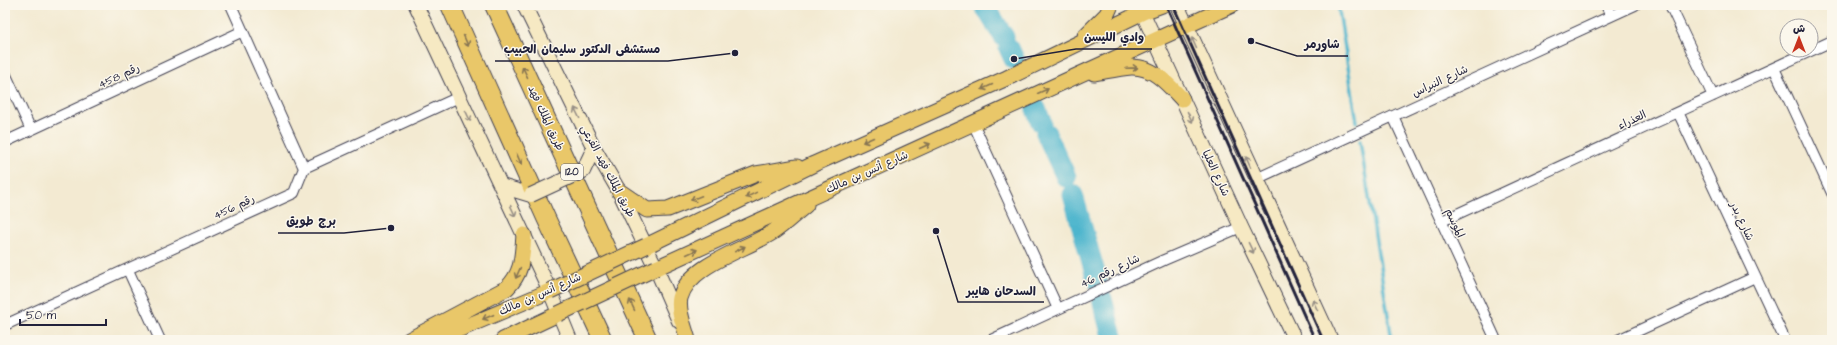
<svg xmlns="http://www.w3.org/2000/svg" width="1837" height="345" font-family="'Architects Daughter','Playpen Sans Arabic',sans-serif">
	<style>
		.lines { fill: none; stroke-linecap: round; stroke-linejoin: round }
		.stream { stroke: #4eb5cd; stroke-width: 3.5 }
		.river { stroke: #4eb5cd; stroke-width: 21 }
		.minor-casing { stroke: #414052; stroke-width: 12 }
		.secondary-casing { stroke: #414052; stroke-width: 16 }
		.primary-casing { stroke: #414052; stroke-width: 17 }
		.motorway-casing { stroke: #414052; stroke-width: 20 }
		.minor { stroke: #fff; stroke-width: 10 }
		.secondary { stroke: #f6e9c3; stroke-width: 14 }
		.primary { stroke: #e9c769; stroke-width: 15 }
		.motorway { stroke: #e9c769; stroke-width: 18 }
		.rail { stroke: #22223b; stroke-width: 3 }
		.secondary-bridge-casing { stroke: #414052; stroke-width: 16; stroke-linecap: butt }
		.primary-bridge-casing { stroke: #414052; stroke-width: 17; stroke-linecap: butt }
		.secondary-bridge { stroke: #f6e9c3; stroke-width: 14 }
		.primary-bridge { stroke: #e9c769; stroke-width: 15 }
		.oneway { stroke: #867452 }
		.oneway2 { stroke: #978f86 }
		.labels { text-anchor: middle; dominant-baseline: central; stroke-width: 3; stroke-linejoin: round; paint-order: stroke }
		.shield { fill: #fbf7ec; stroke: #636270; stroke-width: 1 }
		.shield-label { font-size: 10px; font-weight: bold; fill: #22223b }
		.street-label { font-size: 11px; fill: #22223b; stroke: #fbf7ec }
		.leader { fill: none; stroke: #22223b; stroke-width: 1.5 }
		.callout-dot { fill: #22223b; stroke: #fbf7ec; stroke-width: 1.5 }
		.callout-label { font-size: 12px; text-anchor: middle; font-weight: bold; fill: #22223b; stroke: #fbf7ec; stroke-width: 3; stroke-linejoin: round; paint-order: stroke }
	</style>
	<rect width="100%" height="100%" fill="#fbf7ec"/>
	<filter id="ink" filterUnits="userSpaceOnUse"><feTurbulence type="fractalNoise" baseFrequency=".025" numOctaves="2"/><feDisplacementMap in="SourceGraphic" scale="8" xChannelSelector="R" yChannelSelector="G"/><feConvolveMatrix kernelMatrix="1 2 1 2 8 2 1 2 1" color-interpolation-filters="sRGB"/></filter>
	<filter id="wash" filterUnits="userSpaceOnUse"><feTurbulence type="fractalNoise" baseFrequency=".012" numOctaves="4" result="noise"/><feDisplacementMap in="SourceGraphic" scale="16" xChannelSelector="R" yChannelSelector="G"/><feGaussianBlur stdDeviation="0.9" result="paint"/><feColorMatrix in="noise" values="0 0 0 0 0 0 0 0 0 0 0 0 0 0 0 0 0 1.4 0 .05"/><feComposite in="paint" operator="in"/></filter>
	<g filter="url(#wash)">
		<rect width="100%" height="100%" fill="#f3ead2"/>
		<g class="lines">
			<path class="stream" d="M1338,5L1357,122
				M1360,141L1392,340"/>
			<path class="river" d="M984,5L1004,37
				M1009,48L1014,59
				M1036,109L1041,122
				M1046,133L1066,177
				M1073,195L1097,280
				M1102,299L1113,340"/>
		</g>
	</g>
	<g filter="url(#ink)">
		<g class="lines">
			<g class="minor-casing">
				<path id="minor" d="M231,5L304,168
					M1606,5L1611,16
					M1670,5L1713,96
					M1774,68L1832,193
					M5,73L31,130
					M1678,112L1785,340
					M1393,116L1496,340
					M973,123L1058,309
					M5,142L243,31
					M1256,179L1635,5
					M1442,221L1832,41
					M128,270L160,340
					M5,325L294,193L304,168L459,97
					M991,340L1164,260L1241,227
					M1618,340L1755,277"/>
			</g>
			<g class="secondary-casing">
				<path id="secondary" d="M416,5L550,291L570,340
					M524,5L594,148L619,191L656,268L679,321
					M1139,5L1241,227L1295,340
					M1177,5L1331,340
					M583,171L594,148
					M501,186L531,195"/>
			</g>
			<g class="primary-casing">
				<path id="primary" d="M1085,36L1107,14L1111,5
					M1094,73C1106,71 1119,68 1131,67C1153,66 1168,84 1182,99
					M619,191L647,210L668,209L756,174L797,167
					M646,246L814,164L1007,78L1143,12L1162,5
					M656,268L1232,5
					M409,340L507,288C523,272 522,257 524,235
					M434,340L550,291
					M503,340L558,314
					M688,340C685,328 677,311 680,298C689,264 746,250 773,232C785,224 795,214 806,205"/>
			</g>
			<g class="motorway-casing">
				<path id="motorway" d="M450,5L546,218L603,340
					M494,5L648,340"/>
			</g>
			<use href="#minor" class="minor"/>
			<use href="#secondary" class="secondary"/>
			<use href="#primary" class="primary"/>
			<use href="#motorway" class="motorway"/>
			<path class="rail" d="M1166,5L1315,340
				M1173,5L1323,340"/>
			<g class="secondary-bridge-casing">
				<path id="secondary-bridge" d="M531,195L583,171"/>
			</g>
			<g class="primary-bridge-casing">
				<path id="primary-bridge" d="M550,291L646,246
					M558,314L656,268"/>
			</g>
			<use href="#secondary-bridge" class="secondary-bridge"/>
			<use href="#primary-bridge" class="primary-bridge"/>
		</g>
		<defs><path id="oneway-shaft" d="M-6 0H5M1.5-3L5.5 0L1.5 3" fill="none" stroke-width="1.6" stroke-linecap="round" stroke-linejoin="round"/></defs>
		<g class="oneway">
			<use href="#oneway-shaft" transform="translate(466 41) rotate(66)"/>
			<use href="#oneway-shaft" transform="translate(1132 68) rotate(-2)"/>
			<use href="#oneway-shaft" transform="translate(525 72) rotate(-115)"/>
			<use href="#oneway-shaft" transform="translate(987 87) rotate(156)"/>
			<use href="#oneway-shaft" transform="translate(1043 91) rotate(-24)"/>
			<use href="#oneway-shaft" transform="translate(868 140) rotate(156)"/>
			<use href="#oneway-shaft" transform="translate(925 146) rotate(-24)"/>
			<use href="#oneway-shaft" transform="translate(519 159) rotate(66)"/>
			<use href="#oneway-shaft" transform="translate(751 195) rotate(154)"/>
			<use href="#oneway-shaft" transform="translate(696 198) rotate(158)"/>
			<use href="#oneway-shaft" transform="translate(740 249) rotate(-27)"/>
			<use href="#oneway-shaft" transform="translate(692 252) rotate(-25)"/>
			<use href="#oneway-shaft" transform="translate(518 273) rotate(114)"/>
			<use href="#oneway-shaft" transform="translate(632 305) rotate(-115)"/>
			<use href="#oneway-shaft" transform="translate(488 317) rotate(157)"/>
		</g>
		<g class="oneway2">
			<use href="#oneway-shaft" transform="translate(1194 43) rotate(-114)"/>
			<use href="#oneway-shaft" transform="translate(577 113) rotate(-116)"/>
			<use href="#oneway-shaft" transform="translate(468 116) rotate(65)"/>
			<use href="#oneway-shaft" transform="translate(1190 117) rotate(65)"/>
			<use href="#oneway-shaft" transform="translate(1248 162) rotate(-114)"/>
			<use href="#oneway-shaft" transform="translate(513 211) rotate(65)"/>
			<use href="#oneway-shaft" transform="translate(1251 248) rotate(64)"/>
			<use href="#oneway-shaft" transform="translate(1315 305) rotate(-115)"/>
		</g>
	</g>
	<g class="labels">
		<rect class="shield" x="561" y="164" width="22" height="16" rx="3"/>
		<g class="shield-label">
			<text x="572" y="172">120</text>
		</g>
		<g class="street-label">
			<text transform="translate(119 76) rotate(-25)">رقم 458</text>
			<text transform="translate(1440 81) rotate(-25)">شارع النبراس</text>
			<text transform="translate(546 118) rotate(65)">طريق الملك فهد</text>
			<text transform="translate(1632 120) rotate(-25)">العذراء</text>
			<text transform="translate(608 171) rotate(62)">طريق الملك فهد الفرعي</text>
			<text transform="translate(867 172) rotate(-24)">شارع أنس بن مالك</text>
			<text transform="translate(1216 173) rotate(65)">شارع العليا</text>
			<text transform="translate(234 207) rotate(-25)">رقم 456</text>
			<text transform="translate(1742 221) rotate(65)">شارع بدر</text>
			<text transform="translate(1455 223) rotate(65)">الموسم</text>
			<text transform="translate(1110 271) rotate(-25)">شارع رقم 46</text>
			<text transform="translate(540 294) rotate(-24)">شارع أنس بن مالك</text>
		</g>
	</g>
	<path class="leader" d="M1014 59L1076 49H1152M1251 41L1297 56H1348M735 53L668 61H495M391 228L344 233H278M936 231L958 302H1044"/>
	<g class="callout-dot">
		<circle cx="1014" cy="59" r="4"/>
		<circle cx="1251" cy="41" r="4"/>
		<circle cx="735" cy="53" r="4"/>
		<circle cx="391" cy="228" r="4"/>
		<circle cx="936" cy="231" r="4"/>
	</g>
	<g class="callout-label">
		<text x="1114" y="41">وادي الليسن</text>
		<text x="1322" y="48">شاورمر</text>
		<text x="582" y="53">مستشفى الدكتور سليمان الحبيب</text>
		<text x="311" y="225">برج طويق</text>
		<text x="1001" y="295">السدحان هايبر</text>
	</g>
	<rect width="1837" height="345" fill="none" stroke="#fbf7ec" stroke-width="20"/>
	<g transform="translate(1799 38)"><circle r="19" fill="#fbf7ec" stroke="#a4a2a5"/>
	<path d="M0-3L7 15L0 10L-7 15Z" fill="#c8321e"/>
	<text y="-6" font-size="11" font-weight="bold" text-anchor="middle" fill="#22223b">ش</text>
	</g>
	<path d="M20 319v6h86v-6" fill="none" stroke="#22223b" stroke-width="2"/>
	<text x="26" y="319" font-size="12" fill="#22223b" stroke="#fbf7ec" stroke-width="3" paint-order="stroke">50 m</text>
</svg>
